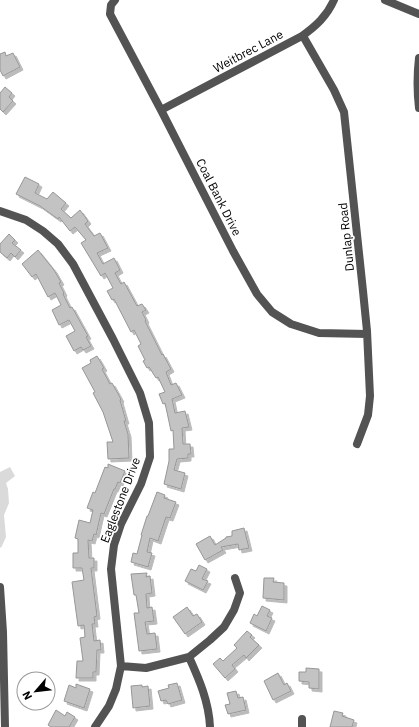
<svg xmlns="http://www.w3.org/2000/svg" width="419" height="727" font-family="'IBM Plex Sans',sans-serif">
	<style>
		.green { fill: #dadada }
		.building { fill: #c3c3c3; stroke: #979797; filter: url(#shadow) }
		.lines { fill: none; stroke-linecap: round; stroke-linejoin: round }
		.minor { stroke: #535353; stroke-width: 8 }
		.labels { text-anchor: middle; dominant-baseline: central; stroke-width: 3.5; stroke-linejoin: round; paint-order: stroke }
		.street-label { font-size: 12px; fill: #000; stroke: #fff }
	</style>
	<defs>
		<filter id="shadow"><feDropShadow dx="3" dy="3" stdDeviation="0" flood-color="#0004"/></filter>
	</defs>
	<rect width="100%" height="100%" fill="#fff"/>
	<path class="green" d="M10,467L15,476L6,483L8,489L9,503L4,515L6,537L1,548L0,547V472Z"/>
	<path class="building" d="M5,52L6,56L13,53L20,67L3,76L0,70V54Z
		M5,87L12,93L9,97L13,101L3,112L0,109V93Z
		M25,177L39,184L35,193L47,199L53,192L66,203L61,209L71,218L80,210L88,221L85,224L94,236L100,233L108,248L97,253L103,264L114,258L120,270L115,273L121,284L124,282L137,306L142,304L146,310L142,312L146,320L145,321L162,355L163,354L171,369L166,372L171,385L176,383L182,395L172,399L175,413L185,411L189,427L182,428L183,444H190L191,454H188V458L177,459L174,470L185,473L181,489L164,484L169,461V449H174L173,430L171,431L165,403L163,404L159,394L165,392L158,377L156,378L149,367L147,368L143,361L145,360L138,346L141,344L134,330L131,332L114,299L112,300L107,291L113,288L105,273L101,276L81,243L86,240L75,227L70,231L59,217L58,219L40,206L16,194Z
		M9,234L15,240L12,243L21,250L15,257L11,253L7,258L0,252V244Z
		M38,250L54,270L61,282L59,283L64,293L63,294L70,308L72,307L88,336L86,337L91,346L83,350L81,347L74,351L66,336L75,331L69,320L59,325L52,310L61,305L55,293L48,297L36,274L32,277L22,264Z
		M97,356L104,368L102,369L110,384L112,383L121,399L120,400L126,421H124L128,434L129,458L108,459L107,442H113L103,412L93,393L95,392L82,368L91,363L90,360Z
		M108,464L125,471L120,483L118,482L115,489H114L104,514L101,513L96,535L94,534L92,541L88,540L89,558H94V568H91L97,616L94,617L95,624H92L94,641L100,640L101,650H97L96,672H93V678H76L77,661H83L80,638L85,637L84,625L78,626L72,582L84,580L82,568H73V553H78V539L75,538L79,520L90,523L93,510L87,508L93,492L95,493L105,467L108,468Z
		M157,492L165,495L164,498L176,502L170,518L166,517L158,541L150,538L147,552L152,553L148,567L131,562L133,553L137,554L142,535H141L147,516H148Z
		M244,528L249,548L239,550L238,544L221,547L223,550L205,560L196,544L210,536L215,545L226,538V537L232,536V531Z
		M199,565L207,569L202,579L208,581L203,590L185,581L191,569L196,571Z
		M147,573L146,577L150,576L152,593L146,594L147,608L152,607L154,621L145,622L147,634L155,633L157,649L139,651L134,613H139L136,595H134L131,574Z
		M264,578H274L273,582L284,583V600L263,598Z
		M262,606L270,610L267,616L272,618L266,631L250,623L254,614L257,616Z
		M187,607L193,616L197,614L202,622L185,634L173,617Z
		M247,631L252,635L250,637L259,645L246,658L244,655L232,665L235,669L225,678L213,664L220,658L223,661L237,648L234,645Z
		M306,668L319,669V689L309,688V682L299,681V672H306Z
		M278,673L284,685L287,683L291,691L273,700L264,681Z
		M177,683L182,700L168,704L166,700L161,701L158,691L169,688L168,685Z
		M76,684L90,689L84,708L64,701L69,685L76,688Z
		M142,685V687L148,686L150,706L133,708L131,686Z
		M236,691L238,698L243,697L246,710L228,714L225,705L230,704L227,693Z
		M56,710L65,716L67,712L75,717L69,727H51L48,725Z
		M334,711L343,713L342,716L354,720L352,727H330Z"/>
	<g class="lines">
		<path class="minor" d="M115,0L111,5L110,14L161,110L233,251L257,294L272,312L291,324L319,333L367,334
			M385,0L419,14
			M303,36L334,90L344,112L363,291L367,331L370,396L368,415L357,444
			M419,58C417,75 417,91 419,108
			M161,110L302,36C316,26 327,16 334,0
			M0,211L26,220L43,231L58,244L73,264L113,339L140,393L149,423L150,457L141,484L121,524L114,545L111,569L121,666L116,689L109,706L95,727
			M0,587L3,632L5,727
			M189,657C199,679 209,702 210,727
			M121,666L146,668L189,657L210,640L224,627L234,610L240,593L235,578
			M302,727V719"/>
	</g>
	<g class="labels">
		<g class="street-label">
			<text transform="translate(248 51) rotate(-28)">Weitbrec Lane</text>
			<text transform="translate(219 197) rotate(63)">Coal Bank Drive</text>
			<text transform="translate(346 237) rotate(-96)">Dunlap Road</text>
			<text transform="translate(120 500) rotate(-69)">Eaglestone Drive</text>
		</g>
	</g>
	<g transform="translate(36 691) rotate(242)"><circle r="19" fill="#ffffff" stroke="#999999"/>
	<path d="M0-3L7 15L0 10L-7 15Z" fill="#000000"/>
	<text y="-6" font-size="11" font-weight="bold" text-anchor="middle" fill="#000000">N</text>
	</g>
</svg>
